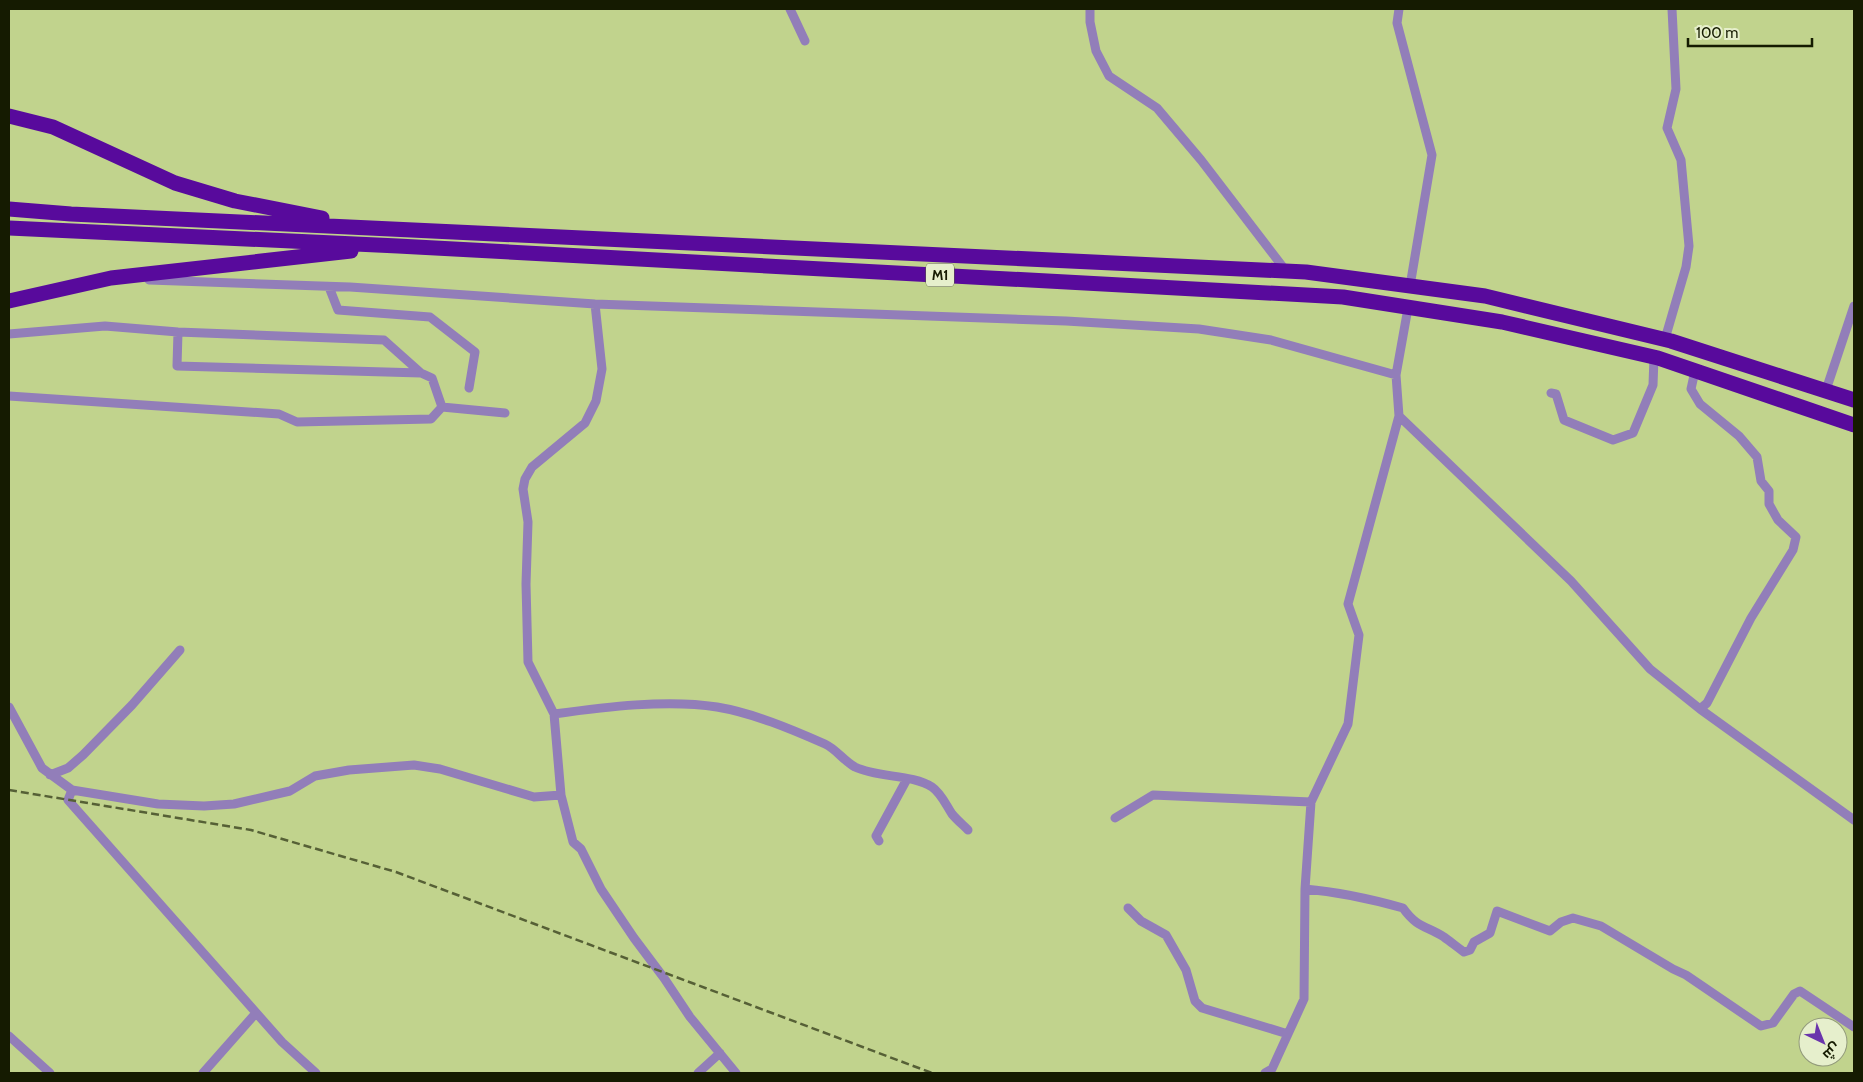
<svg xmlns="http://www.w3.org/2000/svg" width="1863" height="1082" font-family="Cabin,Cairo,sans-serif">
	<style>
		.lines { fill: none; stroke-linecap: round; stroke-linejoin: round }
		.minor { stroke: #927eb9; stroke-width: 9 }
		.motorway { stroke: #580a9c; stroke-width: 15 }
		.rail { stroke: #566036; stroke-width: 2.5; stroke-dasharray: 8 4; stroke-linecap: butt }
		.labels { text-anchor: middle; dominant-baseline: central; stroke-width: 4; stroke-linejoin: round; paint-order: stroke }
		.shield { fill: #e6efcc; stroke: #545b3e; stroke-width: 1 }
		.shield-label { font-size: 14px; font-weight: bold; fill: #151b01 }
	</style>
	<rect width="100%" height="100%" fill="#c1d38d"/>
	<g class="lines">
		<path class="minor" d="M790,9L805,41
			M1090,9V22L1096,51L1109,76L1157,108L1201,160L1286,271
			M1399,9L1397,23L1432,155L1410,286
			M149,280L350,287L595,304L1066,321L1199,329L1271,340L1396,375
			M329,287L338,310L430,317L475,352L469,388
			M595,304L602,369L596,401L585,423L532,467L525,479L523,489L528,522L526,584L528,662L554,714L561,795L573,842L581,849L601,889L634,938L664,978L690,1017L736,1073
			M178,332L177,366L421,373
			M9,334L105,326L178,332L384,340L421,373L432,378L442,407L505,413
			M1665,339L1686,267L1689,246L1681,160L1667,128L1676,89L1672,9
			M1695,371L1691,389L1700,404L1739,436L1757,457L1761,481L1769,491V504L1778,520L1796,537L1793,550L1751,618L1707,703L1700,709
			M1826,390L1854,306
			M1551,393L1556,394L1564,420L1613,440L1633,433L1653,385L1654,357
			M9,396L279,414L297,422L431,419L442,407
			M1399,416L1571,581L1650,669L1700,709L1854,820
			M9,707L42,768L72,790L68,800L282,1042L316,1073
			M554,714C605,707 667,699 717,707C753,713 791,729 825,744C836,749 844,761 855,767C878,778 912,774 932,787C941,793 946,805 952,814C957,820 963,825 968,830
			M50,775L68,768L83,755L132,705L180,650
			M72,790L158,804L204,806L234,804L290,791L315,776L349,770L414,765L440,769L534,797L561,795
			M1115,818L1153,795L1311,802
			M879,841L876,836L907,779
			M1305,889C1339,892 1371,899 1403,908C1417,928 1427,926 1444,937C1451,942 1457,947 1464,952L1470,950L1474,942L1490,933L1497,911L1550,931L1561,922L1573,918L1601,926L1673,969L1686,975L1761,1026L1773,1023L1794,994L1800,991L1854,1027
			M1128,908L1141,921L1166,935L1186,970L1195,1001L1202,1008L1288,1034
			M9,1036L50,1073
			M203,1073L256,1013
			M698,1073L720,1053
			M1265,1073L1272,1069L1304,999L1305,889L1311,802L1348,724L1359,635L1348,604L1399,416L1396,375L1408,308"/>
		<path class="motorway" d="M9,116L53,127L175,183L235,201L322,218
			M9,209L71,214L1306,272L1485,296L1671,341L1854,400
			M9,228L398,246L1343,297L1502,322L1658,358L1854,425
			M9,301L111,278L351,251"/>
		<path class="rail" d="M9,790L251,830L396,872L932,1073"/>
	</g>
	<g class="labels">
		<rect class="shield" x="926" y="263.5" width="28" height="23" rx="4"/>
		<g class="shield-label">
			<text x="940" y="275">M1</text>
		</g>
	</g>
	<rect width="1863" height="1082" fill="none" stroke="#151b01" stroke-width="20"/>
	<g transform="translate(1823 1042) rotate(137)"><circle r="24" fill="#e6efcc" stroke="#929a7b"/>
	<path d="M0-4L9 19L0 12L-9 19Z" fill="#6a35ac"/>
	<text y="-8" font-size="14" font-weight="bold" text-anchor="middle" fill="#151b01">ش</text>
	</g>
	<path d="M1688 38v8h124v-8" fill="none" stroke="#151b01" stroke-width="2.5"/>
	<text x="1696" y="38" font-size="15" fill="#151b01" stroke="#e6efcc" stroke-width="4" paint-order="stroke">100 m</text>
</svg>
